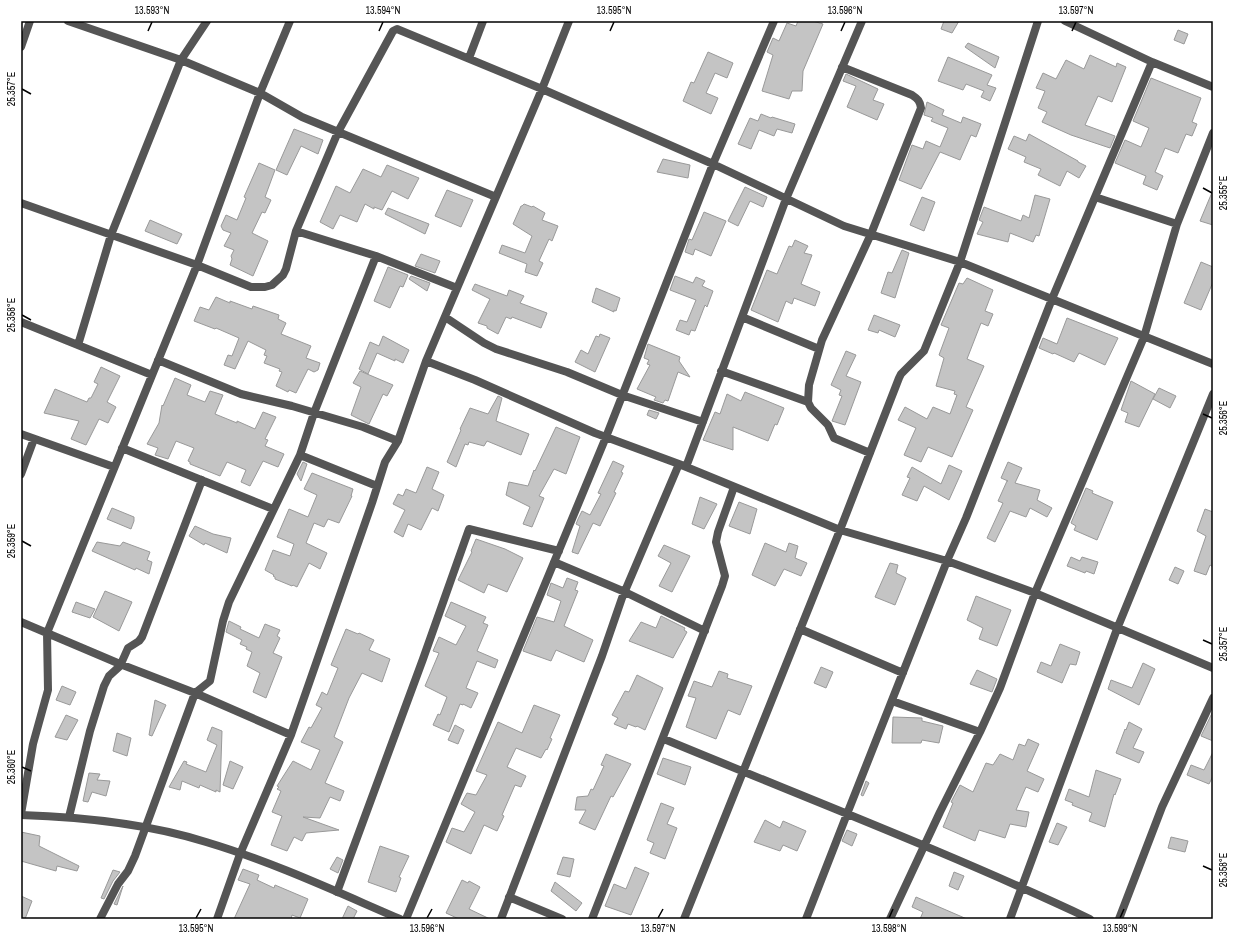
<svg xmlns="http://www.w3.org/2000/svg" width="1234" height="940" font-family="'Archivo Narrow',sans-serif">
	<style>
		.building { fill: #c4c4c4; stroke: #999 }
		.lines { fill: none; stroke-linecap: round; stroke-linejoin: round }
		.minor { stroke: #555; stroke-width: 8 }
		.tertiary { stroke: #555; stroke-width: 8 }
		.ticks { fill: none; stroke: #000; stroke-width: 1.5 }
		.neatline { fill: none; stroke: #000; stroke-width: 1.5 }
		.ticks-label { font-size: 10px; text-anchor: middle; fill: #000 }
	</style>
	<rect width="100%" height="100%" fill="#fff"/>
	<path class="building" d="M798,21H813L823,24L803,71L802,91H792L789,99L762,91L773,55L767,52L773,38L779,41L787,23L796,26Z
		M944,21H959L952,33L941,29Z
		M1178,30L1188,34L1184,44L1174,40Z
		M968,43L999,57L995,68L965,47Z
		M708,52L733,63L727,78L715,73L706,93L718,98L711,114L683,101L691,82L694,83Z
		M1090,55L1116,67L1117,63L1126,67L1112,102L1098,96L1085,125L1115,136L1110,148L1071,135L1042,122L1047,112L1038,108L1045,91L1036,88L1043,73L1056,79L1066,60L1084,69Z
		M948,57L992,75L987,85L996,88L990,101L981,97L984,91L966,84L963,90L938,81Z
		M846,74L878,89L873,100L884,104L877,120L847,107L856,86L843,81Z
		M1151,78L1201,98L1192,122L1197,124L1192,136L1186,134L1178,153L1165,148L1155,172L1163,176L1157,190L1143,184L1146,176L1115,163L1125,140L1141,147L1149,128L1133,121Z
		M927,102L944,110L942,115L961,123L963,117L981,124L976,137L971,135L960,160L940,152L921,189L899,180L912,145L923,149L926,141L940,147L948,128L931,121L933,118L924,115Z
		M761,114L771,118L772,117L795,124L792,133L777,129L774,136L759,130L751,149L738,144L750,118L758,121Z
		M294,129L323,140L318,154L301,146L287,175L276,170Z
		M1029,134L1078,161V162L1086,166L1079,178L1067,171L1060,186L1038,175L1041,169L1024,162L1026,157L1008,149L1014,136L1026,141Z
		M663,159L690,165L688,178L657,172Z
		M259,163L275,170L265,197L271,200L265,213L262,212L252,233L268,241L253,276L230,265L232,259L231,256L234,250L224,246L231,233L223,230L221,226L226,215L237,220L246,198L244,197Z
		M387,165L419,178L408,199L392,191L382,210L374,207V209L365,204L357,222L340,215L333,229L320,222L336,186L350,193L363,169L381,177Z
		M745,187L767,197L763,207L750,201L738,226L728,221Z
		M447,190L473,200L461,227L435,216Z
		M1213,190V225L1200,221Z
		M1035,195L1050,199L1039,236L1036,235L1033,242L1010,233L1008,242L977,234L983,222L979,220L984,207L1021,221L1023,215L1029,218Z
		M922,197L935,202L924,231L910,225Z
		M524,204L532,207L533,206L545,213L542,220L558,226L552,241L549,239L539,261L543,263L537,276L525,272L527,264L499,253L502,245L525,253L532,236L513,224L521,206H522Z
		M388,208L429,224L425,234L385,214Z
		M704,212L726,221L711,256L695,249L693,255L685,252L689,239L692,240Z
		M150,220L182,234L177,244L145,231Z
		M795,240L808,246L804,253L812,255L801,284L820,292L815,306L794,298L792,304L786,301L778,322L751,310L767,270L777,274L789,246L792,247Z
		M902,250L909,253L895,298L881,293L888,272L892,273Z
		M421,254L440,261L435,273L415,266Z
		M1201,262L1213,267V282L1201,310L1184,303Z
		M388,267L408,275L403,287L400,286L390,308L374,301Z
		M411,276L430,283L427,291L409,279Z
		M675,276L693,283L696,277L705,281L702,286L713,291L707,307L705,305L695,331L691,330L689,335L676,330L680,320L687,322L696,300L670,290Z
		M967,278L993,290L985,311L993,314L988,326L981,323L967,359L984,366L966,407L973,410L952,457L928,447L921,462L904,455L916,428L898,420L905,407L927,419L933,407L950,414L957,395L954,394L955,391L936,386L944,358L939,355L949,328L941,325L959,283L963,284Z
		M475,284L507,296L509,290L524,296L520,303L547,313L541,328L512,317L511,319L506,317L498,334L487,328V326L478,323L490,299L472,290Z
		M596,288L620,298L616,311L614,310V312L592,302Z
		M216,297L230,303V301L252,309L253,306L279,315L278,319L286,323L281,334L311,346L306,358L320,363L318,370L314,372L308,369L296,393L289,390L288,392L276,386L282,372L279,371L280,369L264,363L267,356L264,355L266,350L248,341L235,369L224,365L228,355L232,356L239,338L216,328L215,329L194,321L200,307L209,310Z
		M874,315L900,325L895,337L879,330L878,333L868,330Z
		M1067,318L1118,338L1105,365L1079,353L1074,362L1054,353L1053,354L1039,348L1043,338L1057,344Z
		M600,334L610,338L595,372L575,362L581,350L588,354L596,336L599,337Z
		M383,336L409,350L403,363L395,359V361L377,353L368,374L359,369L370,342L379,346Z
		M648,344L680,357L679,361L690,377L678,372L668,401L665,400L663,403L654,400L656,397L637,389L650,365L647,364L649,360L644,358Z
		M846,351L856,355L846,376L861,382L845,425L832,421L842,396L839,395L841,390L831,385Z
		M101,367L120,376L107,402L116,407L108,423L99,419L86,445L71,439L79,421L44,413L55,389L87,402L89,398H91L98,384L94,382Z
		M360,371L393,385L387,396L383,394L369,424L351,415L361,387L353,383Z
		M175,378L191,385L187,395L205,402L210,391L223,395L215,414L237,423V421L255,429L263,412L276,417L265,439L268,440L265,446L284,454L278,467L263,461L250,486L241,482L246,470L227,462L220,476L190,464V462L188,461L194,448L176,441L168,459L155,455L158,448L147,444L159,423L162,405L163,406Z
		M1131,381L1155,394L1139,427L1125,422L1128,413L1121,410Z
		M1159,388L1176,396L1170,408L1153,399Z
		M745,392L784,408L777,425L775,424L768,441L733,427V450L703,440L715,412L720,414L727,394L741,401Z
		M498,396L502,398L496,421L529,434L521,455L487,441L484,446L469,442L468,445L465,444L456,467L447,462L461,430L460,429L470,408L488,414Z
		M649,410L659,413L656,419L647,415Z
		M556,427L580,437L566,474L554,469L539,496L544,498L532,527L523,524L530,507L506,495L509,482L528,486L534,470L535,471Z
		M613,461L624,466L621,472L623,473L614,492L616,493L600,526L593,523L578,554L572,552L580,526L576,524L578,519L582,511L590,515L601,494L598,493Z
		M303,462L307,464L301,481L297,474Z
		M1008,462L1022,468L1015,483L1040,490L1037,500L1052,508L1047,517L1030,508L1026,517L1010,511L995,542L987,538L1003,503L998,501L1007,481H1008L1001,478Z
		M949,465L962,471L949,500L924,486L917,501L902,495L910,478L907,477L912,467L941,484Z
		M427,467L439,472L432,489L444,495L438,511L432,508L421,530L408,524L403,537L394,532L405,510L393,504L398,494L403,496L406,489L416,493Z
		M312,473L353,489L351,496H352L339,523L328,519L324,527L314,523L306,543L327,553L320,569L309,563L297,587L293,585L292,586L275,579V577L273,576L274,575L265,570L273,550L290,556L294,544L277,537L289,509L308,517L317,495L304,489Z
		M1086,488L1093,491L1092,493L1113,502L1097,540L1074,530L1076,526L1071,523Z
		M700,497L717,504L704,529L692,524Z
		M739,502L757,509L750,534L729,526Z
		M112,508L134,517V521L131,529L107,519Z
		M1205,509L1213,512V567L1210,565L1206,575L1194,571L1206,536L1197,531Z
		M195,526L213,534L231,538L227,553L205,543L204,545L189,536Z
		M476,539L505,549L523,558L507,592L488,584L484,593L458,580L472,552L471,551Z
		M97,542L120,546L123,542L150,552L147,560L152,562L149,574L136,568L135,570L92,551Z
		M765,543L786,552L789,543L798,546L795,558L807,563L801,576L784,569L775,586L752,575Z
		M664,545L690,556L672,592L659,586L671,563L658,556Z
		M1071,557L1080,561L1082,557L1098,562L1094,574L1086,571L1085,573L1067,566Z
		M890,563L898,565L896,573L906,578L895,605L875,597Z
		M1175,567L1184,571L1178,584L1169,580Z
		M567,578L578,582L575,590L578,591L564,626L593,640L584,662L556,650L551,661L523,651L537,617L554,622L561,601L547,595L551,583L563,588Z
		M105,591L132,602L119,631L93,617Z
		M976,596L1011,610L997,646L979,639L983,628L967,620Z
		M76,602L95,609L90,618L72,612Z
		M451,602L486,617L483,623L488,625L477,651L498,660L495,668L477,661L466,688L478,693L471,708L463,704V705L460,704L449,732L433,725L438,714L440,715L447,697L425,686L439,653L433,651L439,637L456,645L466,626L445,616Z
		M661,616L685,628L684,630L687,632L673,658L629,641L641,622L656,628Z
		M229,621L241,627L240,629L259,638L265,624L280,630L277,636L280,638L273,653L282,657L266,698L253,692L260,673L247,666L252,652L246,649L247,647L240,644L242,640L226,632Z
		M346,629L358,634L359,633L374,640L369,650L390,659L382,682L362,673L349,698L334,737L343,742L325,783L344,791L340,801L330,797L320,818L303,817L339,830L306,833L302,841L294,837L287,851L271,845L282,816L272,812L281,791L277,789L279,787L277,786L293,761L311,770L320,750L301,742L309,727L311,728L322,708L316,705L322,692L327,695L338,668L331,665Z
		M1060,644L1080,652L1076,665L1070,664L1062,683L1037,672L1041,662L1051,666Z
		M1143,663L1155,669L1139,705L1108,689L1111,680L1132,688Z
		M821,667L833,672L826,688L814,683Z
		M977,670L997,679L992,692L970,684Z
		M719,671L728,674L727,678L752,686L740,715L728,710L716,739L686,727L696,698L688,696L694,681L712,687Z
		M637,675L663,688L645,730L637,726L636,727L628,724L626,729L614,724L618,718L612,715L625,691L629,692Z
		M62,686L76,692L70,705L56,700Z
		M155,700L166,705L152,736L149,735Z
		M534,705L560,715L550,738L552,739L547,750L546,749L541,758L516,748L507,767L526,776L521,787L515,785L502,815L504,816L497,831L484,825L471,854L446,842L452,828L464,832L475,812L461,804L467,793L476,795L487,775L476,771L498,722L522,733Z
		M1213,711V741L1201,736Z
		M66,715L78,720L67,740L55,737Z
		M893,717L922,718V721L943,726L939,743L922,740L921,743H892Z
		M1129,722L1142,729L1133,748L1144,752L1139,763L1116,753L1125,729L1126,730Z
		M455,725L464,730L458,744L448,740Z
		M212,727L222,731L220,792L216,790V792L200,785L199,788L182,781L180,790L169,787L184,761L187,762L186,764L206,772L217,745L207,740Z
		M117,733L131,738L127,756L113,751Z
		M1028,739L1039,744L1027,771L1044,779L1038,792L1026,787L1016,810L1029,812L1026,827L1010,824L1005,838L979,830L975,841L943,827L953,803L951,802L960,785L973,792L986,763L993,765L1000,754L1013,760L1019,744L1025,746Z
		M1213,752V776L1209,784L1187,775L1191,765L1204,770Z
		M606,754L631,764L613,797L611,796L595,830L579,823L586,810H575L577,797L588,796L591,789L593,790L604,766L601,765Z
		M663,758L691,767L685,785L657,774Z
		M230,761L243,767L233,789L223,785Z
		M1096,770L1121,779L1115,795L1114,794L1105,827L1089,821L1092,813L1072,805L1073,803L1065,800L1069,789L1089,797Z
		M89,773L100,774L97,780L110,781L106,796L92,792L88,802L83,801Z
		M866,781L869,783L863,796L861,795Z
		M661,803L674,808L667,824L677,828L665,859L650,853L654,843L647,840Z
		M765,820L780,828L783,821L806,831L797,851L783,845L780,851L754,842Z
		M1057,823L1067,827L1058,845L1049,842Z
		M847,830L857,834L852,846L842,841Z
		M21,832L40,836L39,846L79,866L77,871L57,866L56,871L21,861Z
		M1171,837L1188,841L1185,852L1168,848Z
		M380,846L409,856L399,877L401,878L396,892L368,882Z
		M337,857L343,860L338,873L330,869Z
		M563,857L574,859L570,877L557,874Z
		M635,867L649,873L631,915L605,906L614,884L626,889Z
		M243,869L259,875L257,880L274,888L275,885L308,899L300,918L292,915L291,919H234L250,884L238,880Z
		M113,870L120,872L113,881L104,899L101,898Z
		M954,872L964,876L958,890L949,886Z
		M462,880L468,883L469,881L480,887L469,909L490,919H459L446,913Z
		M555,882L582,903L576,911L551,891Z
		M123,886L117,905L114,904Z
		M21,896L32,901L25,919H21Z
		M916,897L967,919H920L923,912L912,907Z
		M348,906L357,911L353,919H342Z"/>
	<g class="lines">
		<path class="minor" d="M68,21L181,60L260,93L302,117L496,197
			M1065,21L1152,62L1213,87
			M21,47L30,21
			M469,58L483,21
			M842,67L912,95C918,99 920,101 921,108L871,234L822,340L809,385L808,402L811,408L828,425L834,438L870,453
			M1095,197L1177,224
			M21,203L197,265L251,287H265L272,285L283,275L286,269L296,231L338,132L393,31L397,29L542,89L713,164L844,226L960,262L1213,364
			M296,231L376,256L457,288
			M445,317L484,343L496,349L567,372L622,395L703,422
			M742,317L819,349
			M21,322L152,375
			M78,345L111,235L181,60L207,21
			M158,360L241,394L292,406L363,427L398,441
			M426,361L475,380L595,433L679,464L840,530L947,561L1035,593L1213,668
			M721,371L808,402
			M21,434L114,467
			M122,448L273,509
			M300,455L377,486
			M686,467L786,199L862,21
			M21,474L34,439
			M554,562L625,592L705,631
			M21,622L120,664L195,693L291,735
			M800,629L903,673
			M892,701L980,732
			M664,739C806,798 950,853 1090,919
			M21,814L33,744L48,690L47,633L197,265L260,93L290,21
			M69,817L90,731L104,686L109,676L120,666L128,648L139,641L142,637L202,480
			M337,892L423,659L469,529L559,551
			M509,897L562,919
			M100,919L118,884L128,871L135,856L195,693L210,681L223,621L229,602L300,455L314,413L376,256
			M217,919L240,854L291,735L372,503L385,462L398,441L426,361L542,89L569,21
			M406,919L606,437L713,164L774,21
			M501,919L602,656L622,598L679,464
			M592,919L722,586L725,576L716,542L718,532L734,487
			M684,919L840,530L899,378L901,374L924,351L960,262L1038,21
			M806,919L847,814L947,561L966,518L1052,299L1152,62
			M890,919L940,812L980,732L1000,688L1035,593L1144,337L1177,224L1213,133
			M1010,919L1117,629L1213,394
			M1119,919L1162,807L1213,698"/>
		<path class="tertiary" d="M21,815C83,817 146,823 206,842C273,862 337,892 400,919"/>
	</g>
	<path class="ticks" d="M148,31L152,22M379,31L383,22M610,31L614,22M841,31L845,22M1072,31L1076,22M22,89L31,94M1203,188L1212,193M22,315L31,320M1203,414L1212,418M22,541L31,546M1203,640L1212,644M22,767L31,771M1203,866L1212,870M196,918L201,909M427,918L432,909M658,918L663,909M889,918L893,909M1120,918L1124,909"/>
	<rect width="1234" height="940" fill="none" stroke="#ffffff" stroke-width="44"/>
	<rect x="22" y="22" width="1190" height="896" class="neatline"/>
	<g class="ticks-label">
		<text x="152" y="14">13.593°N</text>
		<text x="383" y="14">13.594°N</text>
		<text x="614" y="14">13.595°N</text>
		<text x="845" y="14">13.596°N</text>
		<text x="1076" y="14">13.597°N</text>
		<text transform="translate(11 89) rotate(-90)" y="4">25.357°E</text>
		<text transform="translate(1223 193) rotate(-90)" y="4">25.355°E</text>
		<text transform="translate(11 315) rotate(-90)" y="4">25.358°E</text>
		<text transform="translate(1223 418) rotate(-90)" y="4">25.356°E</text>
		<text transform="translate(11 541) rotate(-90)" y="4">25.359°E</text>
		<text transform="translate(1223 644) rotate(-90)" y="4">25.357°E</text>
		<text transform="translate(11 767) rotate(-90)" y="4">25.360°E</text>
		<text transform="translate(1223 870) rotate(-90)" y="4">25.358°E</text>
		<text x="196" y="932">13.595°N</text>
		<text x="427" y="932">13.596°N</text>
		<text x="658" y="932">13.597°N</text>
		<text x="889" y="932">13.598°N</text>
		<text x="1120" y="932">13.599°N</text>
	</g>
</svg>
